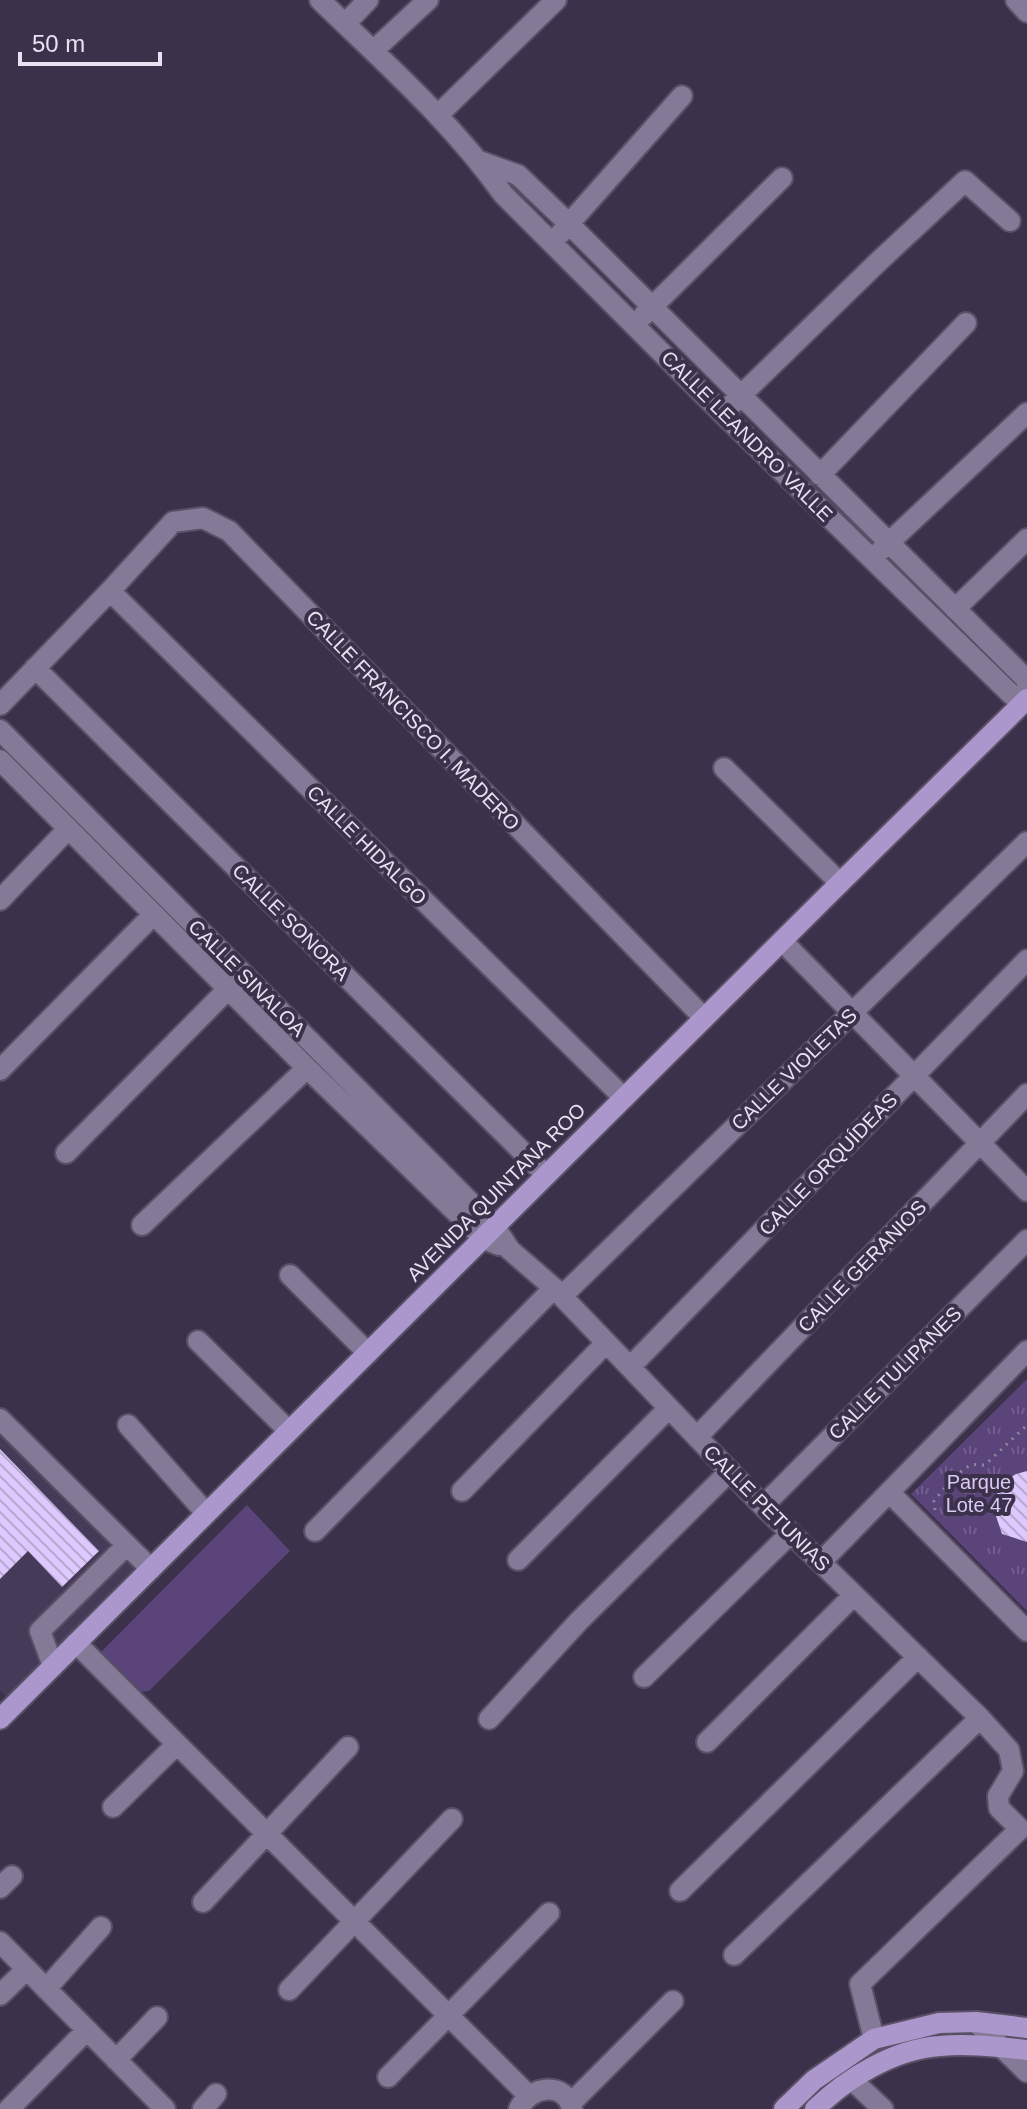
<svg xmlns="http://www.w3.org/2000/svg" width="1027" height="2109" font-family="Helvetica,sans-serif">
	<style>
		.built { fill: #463a59 }
		.green { fill: #5b447a }
		.park { fill: url(#park-tufts) }
		.building { fill: url(#building-back-hatch) }
		.lines { fill: none; stroke-linecap: round; stroke-linejoin: round }
		.minor-casing { stroke: #595066; stroke-width: 24 }
		.major-casing { stroke: #595066; stroke-width: 24 }
		.path { stroke: #90889c; stroke-width: 3; stroke-dasharray: 2 6; stroke-linecap: butt }
		.minor { stroke: #847997; stroke-width: 20 }
		.major { stroke: #ab97cb; stroke-width: 20 }
		.labels { text-anchor: middle; dominant-baseline: central; stroke-width: 8; stroke-linejoin: round; paint-order: stroke }
		.street-label { font-size: 20px; fill: #e7e1f1; stroke: #3b314a }
		.park-label { font-size: 20px; fill: #dbcaf5; stroke: #3b314a }
	</style>
	<defs>
		<pattern id="park-tufts" width="24" height="20" patternUnits="userSpaceOnUse" patternTransform="scale(2)"><rect width="24" height="20" fill="#5b447a"/><path d="M3 7l-1-3M5 7V3M7 7l1-3M15 17l-1-3M17 17v-4M19 17l1-3" fill="none" stroke="#735f8d"/></pattern>
		<pattern id="building-back-hatch" width="6" height="6" patternUnits="userSpaceOnUse" patternTransform="scale(2)"><rect width="6" height="6" fill="#ddc9fd"/><path d="M-1 5l2 2M0 0l6 6M5-1l2 2" fill="none" stroke="#b7a8d0"/></pattern>
	</defs>
	<rect width="100%" height="100%" fill="#3b314a"/>
	<path class="built" d="M0,1422L141,1569L8,1698L0,1690Z"/>
	<path class="green" d="M247,1505L290,1551L149,1691L138,1692L100,1653Z"/>
	<path class="park" d="M1027,1379V1611L911,1494Z"/>
	<path class="building" d="M0,1449L99,1551L62,1587L28,1551L0,1579Z
		M1027,1471V1542L1002,1534L994,1510L997,1494L1005,1481L1016,1474Z"/>
	<g class="lines">
		<g class="minor-casing">
			<path id="minor" d="M320,0C384,62 451,121 503,194L722,413L1012,695L1027,696
				M1016,0L1027,12
				M345,24L368,0
				M373,51L428,0
				M438,115L556,0
				M479,161L518,175L569,224L1026,679L1027,684
				M560,234L682,96
				M643,316L782,178
				M731,405L877,263L965,181L1010,221
				M820,475L966,323
				M881,550L1027,413
				M110,591L624,1098
				M955,609L1027,539
				M35,668L546,1175
				M0,705L110,591L173,522L203,518L229,531L704,1018
				M0,730L495,1227L510,1250L554,1288L763,1506L980,1718L1009,1750L1013,1771L998,1796L999,1808L1020,1829L860,1984L874,2039
				M0,760L307,1068L484,1239L499,1245
				M724,768L840,883
				M0,900L68,829
				M782,941L1027,1191
				M0,1070L154,914
				M66,1153L238,979
				M142,1225L307,1068
				M290,1275L368,1353
				M562,1296L1027,842
				M198,1341L289,1431
				M630,1367L1027,960
				M0,1419L151,1569
				M128,1425L206,1513
				M697,1437L1027,1094
				M462,1491L606,1343
				M889,1492L1027,1631
				M763,1506L1027,1240
				M315,1531L554,1288
				M518,1560L669,1408
				M821,1562L1027,1351
				M76,1643L528,2095
				M53,1666L40,1631L127,1545
				M644,1677L791,1533
				M489,1719L579,1621L730,1471
				M707,1742L854,1595
				M113,1807L177,1744
				M0,1888L12,1876
				M680,1891L918,1657
				M203,1902L348,1747
				M0,1942L165,2109
				M734,1955L980,1718
				M46,1989L101,1927
				M289,1990L452,1819
				M0,1995L27,1969
				M976,2022L1027,2072
				M116,2060L157,2017
				M388,2077L549,1913
				M852,2080L883,2109
				M571,2103L673,2001
				M9,2109L87,2030
				M203,2109L216,2094
				M519,2109C530,2085 566,2081 572,2109"/>
		</g>
		<g class="major-casing">
			<path id="major" d="M0,1719L840,883L1027,699
				M784,2109L814,2080L874,2039L939,2023L976,2022L1027,2028
				M815,2109C847,2078 894,2049 940,2046C968,2043 999,2047 1027,2050"/>
		</g>
		<path class="path" d="M935,1510L934,1501C940,1493 962,1467 972,1465C976,1464 980,1465 985,1465L1027,1425"/>
		<use href="#minor" class="minor"/>
		<use href="#major" class="major"/>
	</g>
	<g class="labels">
		<g class="street-label">
			<text transform="translate(747 436) rotate(45)">CALLE LEANDRO VALLE</text>
			<text transform="translate(413 720) rotate(46)">CALLE FRANCISCO I. MADERO</text>
			<text transform="translate(367 845) rotate(45)">CALLE HIDALGO</text>
			<text transform="translate(291 922) rotate(45)">CALLE SONORA</text>
			<text transform="translate(247 978) rotate(45)">CALLE SINALOA</text>
			<text transform="translate(794 1069) rotate(-44)">CALLE VIOLETAS</text>
			<text transform="translate(828 1164) rotate(-46)">CALLE ORQUÍDEAS</text>
			<text transform="translate(496 1192) rotate(-45)">AVENIDA QUINTANA ROO</text>
			<text transform="translate(862 1266) rotate(-46)">CALLE GERANIOS</text>
			<text transform="translate(895 1373) rotate(-45)">CALLE TULIPANES</text>
			<text transform="translate(767 1508) rotate(45)">CALLE PETUNIAS</text>
		</g>
		<g class="park-label">
			<text x="979" y="1482">Parque<tspan x="979" dy="23">Lote 47</tspan></text>
		</g>
	</g>
	<path d="M20 52v12h140v-12" fill="none" stroke="#e7e1f1" stroke-width="4"/>
	<text x="32" y="52" font-size="24" fill="#e7e1f1" stroke="#3b314a" stroke-width="6" paint-order="stroke">50 m</text>
</svg>
